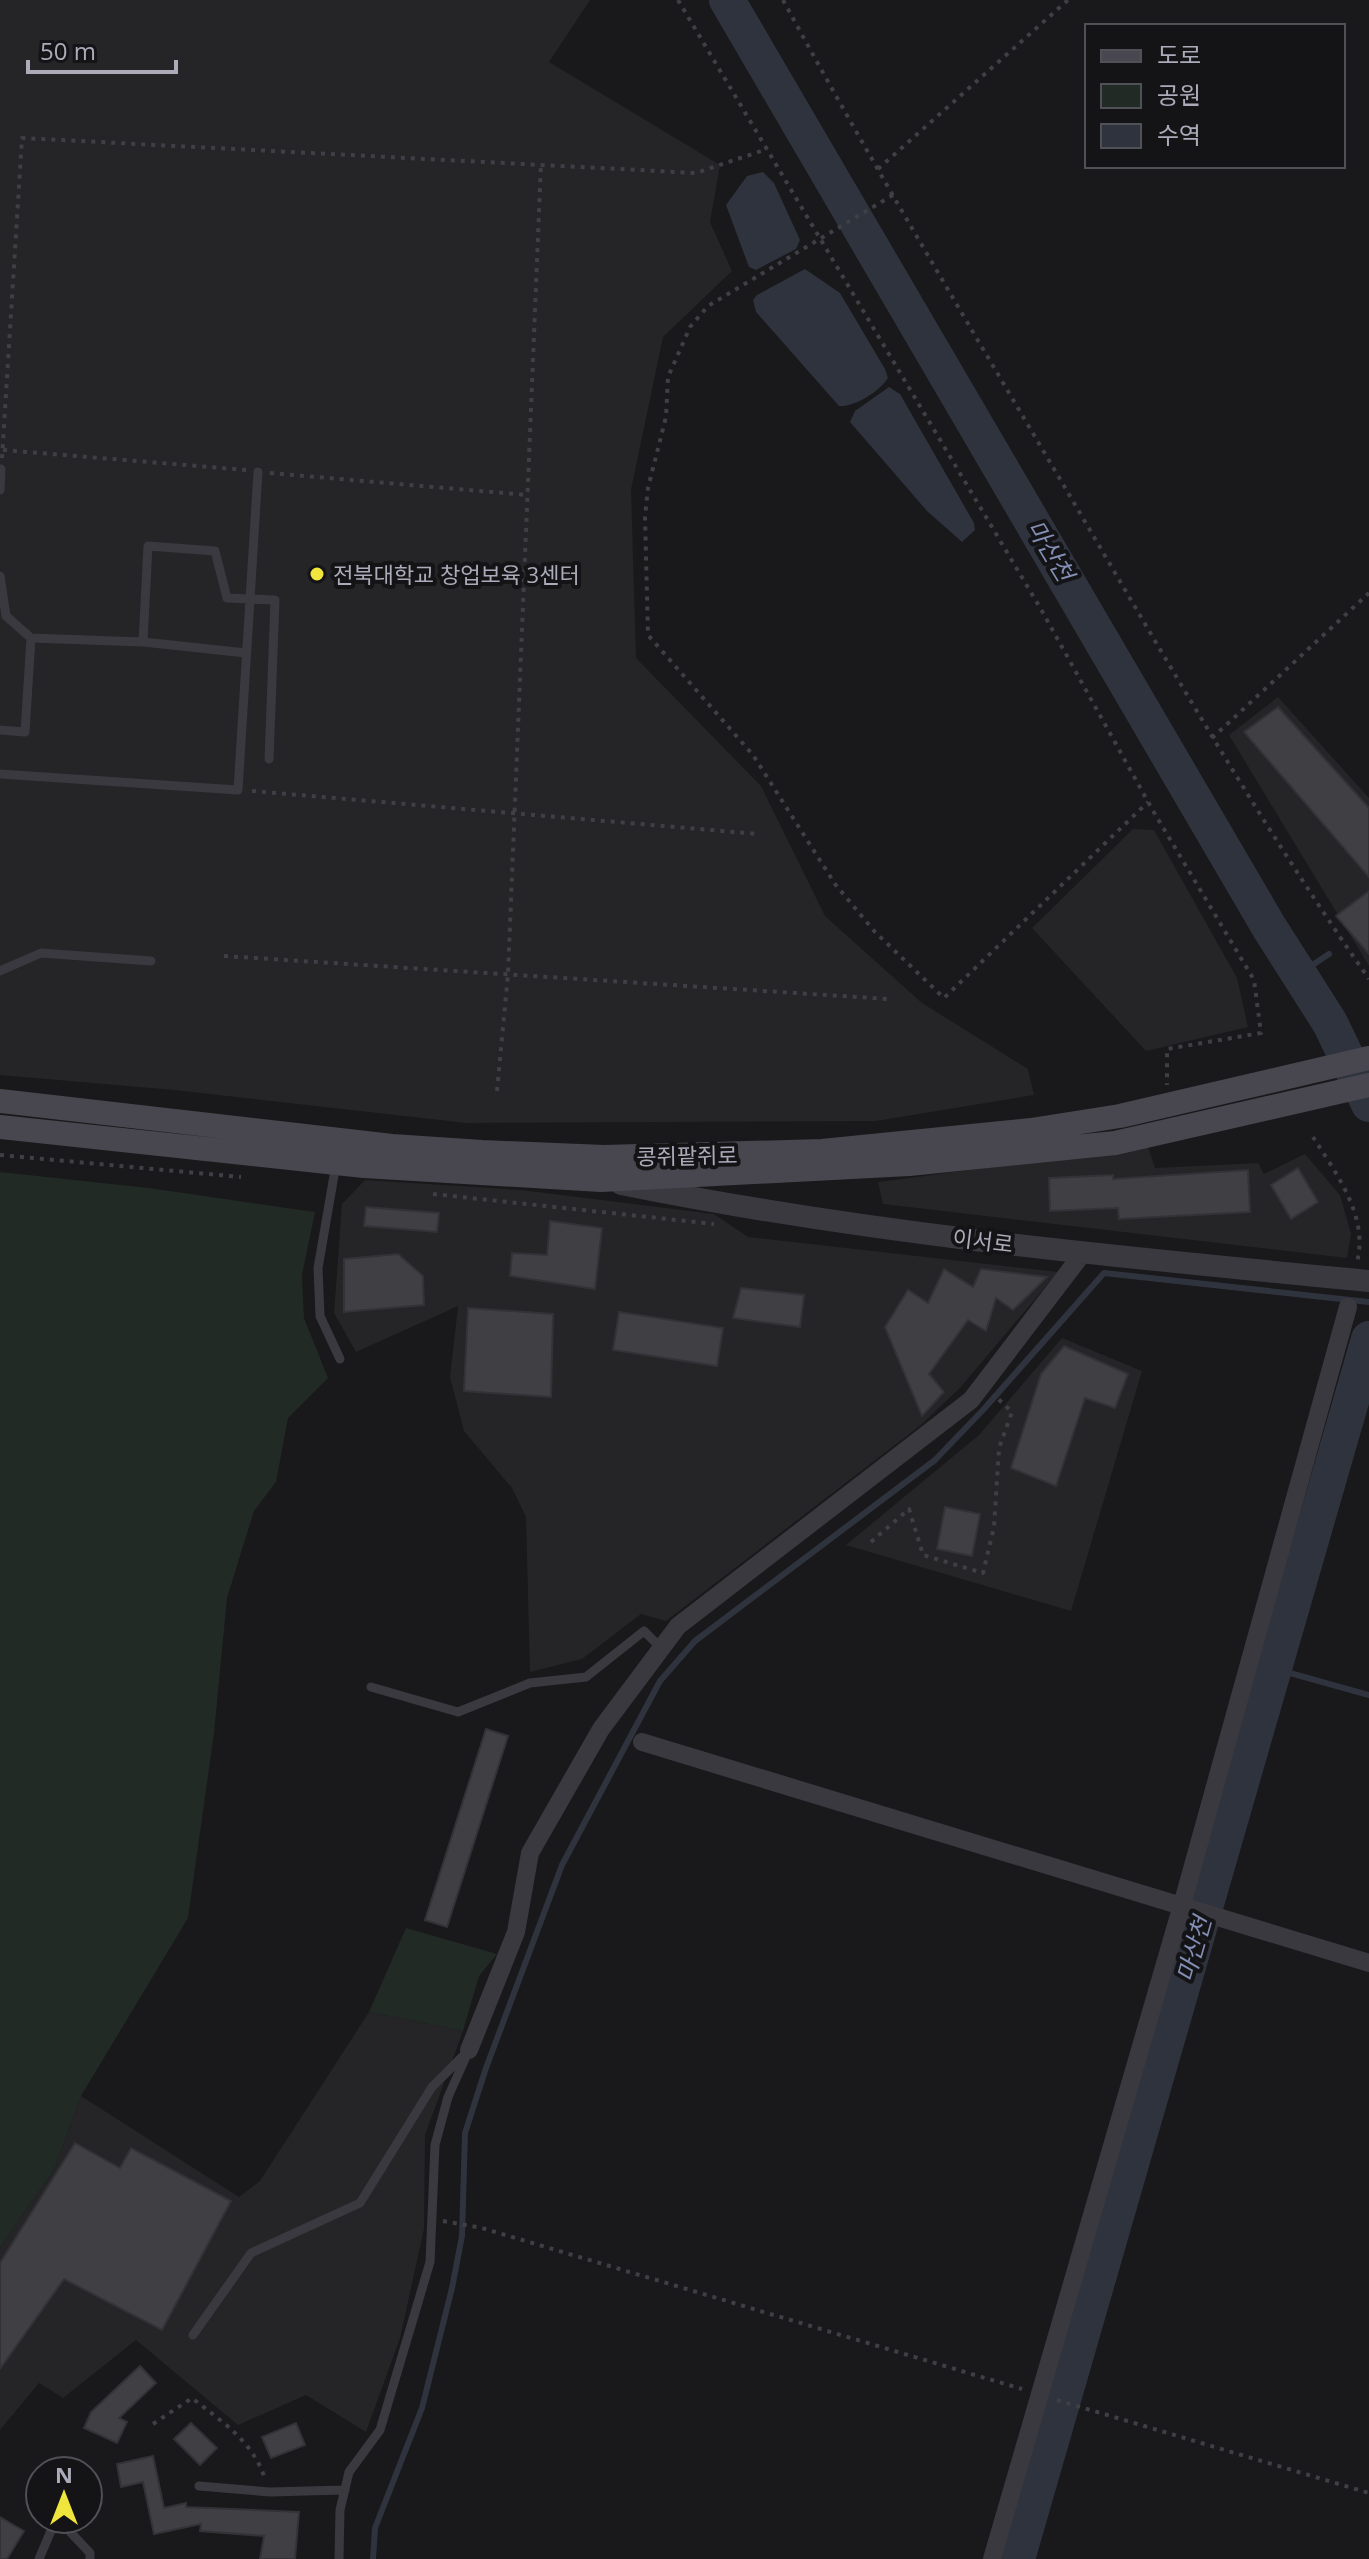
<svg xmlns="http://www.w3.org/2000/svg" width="1369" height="2559" font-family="'Open Sans','Noto Sans KR',sans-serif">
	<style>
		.built { fill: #252427 }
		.green { fill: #222a25 }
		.water { fill: #2e333e }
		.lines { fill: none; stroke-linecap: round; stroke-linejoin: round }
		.stream { stroke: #2e333e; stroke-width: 6 }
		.river { stroke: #2e333e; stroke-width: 36 }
		.building { fill: #403f44; stroke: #333236; stroke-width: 2 }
		.path { stroke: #3f3f46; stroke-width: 4; stroke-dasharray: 4 6; stroke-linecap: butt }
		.service { stroke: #3a393f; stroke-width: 9 }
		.minor { stroke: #3a393f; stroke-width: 18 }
		.tertiary { stroke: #3a393f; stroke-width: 22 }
		.secondary { stroke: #48474f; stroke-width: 24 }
		.poi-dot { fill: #efe53c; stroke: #141315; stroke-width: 3 }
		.labels { text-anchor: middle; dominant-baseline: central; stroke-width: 8; stroke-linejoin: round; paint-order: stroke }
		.poi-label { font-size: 22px; fill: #ababba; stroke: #141315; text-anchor: start }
		.street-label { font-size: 22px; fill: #ababba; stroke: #141315 }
		.water-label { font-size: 24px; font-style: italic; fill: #838fb4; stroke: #141315 }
	</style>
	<rect width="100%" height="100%" fill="#19181a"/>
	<path class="built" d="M0,0H590L549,62L720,165L710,222L732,271L663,337L631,490L636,658L761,786L825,916L922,1003L1028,1069L1034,1095L876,1121L466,1123L174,1090L0,1075Z
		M1278,697L1369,798V966L1229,735Z
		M1133,829L1154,830L1237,978L1248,1027L1146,1051L1032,928Z
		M1148,1147L1155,1168L1258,1163L1264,1174L1305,1154L1340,1195L1351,1234L1347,1258L883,1204L878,1182Z
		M365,1180L521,1190L714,1214L748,1237L1058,1272L959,1389L921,1425L666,1621L641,1614L582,1659L530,1672L526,1517L512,1488L464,1431L450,1377L458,1306L356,1352L334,1313L342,1204Z
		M1062,1338L1142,1371L1071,1611L846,1545L979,1435Z
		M369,2012L463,2031L425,2135L424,2229L400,2338L366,2432L306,2395L238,2425L136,2340L63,2398L39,2383L0,2430V2248L55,2168L81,2096L239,2197L260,2181Z"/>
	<path class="green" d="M0,1172L149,1188L315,1212L302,1275L304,1318L328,1378L288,1418L276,1482L254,1511L227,1598L214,1733L188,1918L81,2096L55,2168L0,2248Z
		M406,1928L497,1954L479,1976L463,2031L369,2012Z"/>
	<path class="water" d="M763,172L774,183L800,240L796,249L756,270L749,267L726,205L747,176Z
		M805,269L840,293L885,369L888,378C879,392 855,407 839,406L756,312L753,300L757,295Z
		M889,387L900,394L974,523L975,530L962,542L927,511L850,422L855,411Z"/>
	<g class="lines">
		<path class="stream" d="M1299,974L1329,954
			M1272,1668L1369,1695
			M373,2559L375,2528L422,2408L452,2288L462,2236L465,2133L486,2068L562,1865L660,1681L695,1641L935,1460L983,1410L1104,1273L1369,1302"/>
		<path class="river" d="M727,0L1269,927L1330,1023L1369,1104
			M1017,2559L1369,1339"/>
	</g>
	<path class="building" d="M1278,707L1369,808V877L1244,732Z
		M1369,891V954L1336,916Z
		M1298,1168L1318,1202L1291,1219L1271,1185Z
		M1248,1170L1250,1212L1119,1219L1118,1208L1050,1211L1049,1178L1113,1175V1179Z
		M366,1207L439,1213L437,1232L364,1226Z
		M550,1221L602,1228L595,1289L510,1276L512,1253L547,1255Z
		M398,1254L423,1276L424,1305L344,1312V1259Z
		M944,1269L973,1287L981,1269L1047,1277L1013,1310L996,1298L986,1331L968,1320L929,1374L944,1392L922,1416L885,1327L908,1290L928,1303Z
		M741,1288L804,1295L800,1327L733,1318Z
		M468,1308L553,1314L551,1397L464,1391Z
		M619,1312L723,1328L717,1366L613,1350Z
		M1064,1346L1128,1374L1115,1408L1085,1398L1056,1486L1011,1468L1041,1374Z
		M945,1507L980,1514L972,1556L937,1549Z
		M486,1729L508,1736L447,1927L425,1920Z
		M75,2143L120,2168L131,2148L231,2201L162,2330L64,2279L0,2369V2263Z
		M140,2366L156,2383L119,2418L127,2422L117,2443L84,2428L91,2412Z
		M191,2423L217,2448L200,2465L174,2439Z
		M296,2423L305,2445L271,2458L262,2437Z
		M153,2456L164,2508L186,2503V2507L299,2512L295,2559H260L264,2536L200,2531L201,2524L154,2534L143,2482L121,2487L117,2464Z
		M0,2517L24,2531L7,2559H0Z"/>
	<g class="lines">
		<path class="path" d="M678,0L1042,611L1152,809L1254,980L1261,1033L1167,1049V1085
			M783,0C873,166 971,328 1067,491C1164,656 1259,822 1369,979
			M878,169L1068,0
			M893,195L708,306L690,327L668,377L666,417L648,488L645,517L648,635L753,755L835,884L875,932L944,998L1148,802
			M3,450L246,470
			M2,458L22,138L696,173L767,149
			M270,473L527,495
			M1212,738L1369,593
			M252,791L758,834
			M224,956L888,999
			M497,1091L508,974L541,163
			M1313,1137C1336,1173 1369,1217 1357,1262
			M0,1155L241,1177
			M433,1194L714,1224
			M871,1542L909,1509L923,1555L983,1573L994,1527L999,1448L1012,1412L994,1395
			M443,2221L482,2228L1022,2389
			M1057,2400L1369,2493
			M153,2424L192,2398C222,2422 253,2441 265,2479"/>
		<path class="service" d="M0,490L1,469
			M0,576L6,616L31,638
			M143,642L148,546L215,551L227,598L275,600L269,759
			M0,730L25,732L31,638L143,642L246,653
			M0,774L238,790L258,472
			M0,971L41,953L151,961
			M336,1164L318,1268L320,1316L340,1359
			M371,1687L458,1712L530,1683L586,1677L644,1631L661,1648
			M193,2335L251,2253L360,2203L432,2087L464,2055
			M199,2486L270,2492L345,2490
			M58,2519L90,2553V2559
			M39,2559L56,2519
			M339,2559L340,2510L349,2472L380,2430L430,2262L435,2145L448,2097L469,2050"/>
		<path class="minor" d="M642,1742L1369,1963
			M469,2050L516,1932L530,1853L601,1729L678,1626L971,1400L1083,1253
			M992,2559L1182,1905L1348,1307"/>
		<path class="tertiary" d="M621,1184C868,1234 1119,1257 1369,1281"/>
		<path class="secondary" d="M0,1101L392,1146L482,1152L604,1157L822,1151L1031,1130L1120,1116L1369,1058
			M0,1127L364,1166L601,1180L909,1164L1115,1143L1369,1085"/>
	</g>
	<circle class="poi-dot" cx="317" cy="574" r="8"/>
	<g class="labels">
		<g class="poi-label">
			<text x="333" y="574">전북대학교 창업보육 3센터</text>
		</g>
		<g class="street-label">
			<text transform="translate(687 1155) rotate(-1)">콩쥐팥쥐로</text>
			<text transform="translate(983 1240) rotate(7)">이서로</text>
		</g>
		<g class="water-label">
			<text transform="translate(1051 550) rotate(59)">마산천</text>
			<text transform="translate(1193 1949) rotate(-74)">마산천</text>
		</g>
	</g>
	<rect x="1085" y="24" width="260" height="144" fill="#141315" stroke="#505057" stroke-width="2"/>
	<rect x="1101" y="50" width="40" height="12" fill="#48474f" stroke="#505057" stroke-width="2"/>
	<text x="1157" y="64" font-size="24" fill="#ababba">도로</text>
	<rect x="1101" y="84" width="40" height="24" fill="#222a25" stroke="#505057" stroke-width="2"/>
	<text x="1157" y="104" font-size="24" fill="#ababba">공원</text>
	<rect x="1101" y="124" width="40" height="24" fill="#2e333e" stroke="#505057" stroke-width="2"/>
	<text x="1157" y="144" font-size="24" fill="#ababba">수역</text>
	<g transform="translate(64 2495)"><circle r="38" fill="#141315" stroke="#505057" stroke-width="2"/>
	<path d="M0-6L14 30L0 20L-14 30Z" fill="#efe53c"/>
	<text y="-12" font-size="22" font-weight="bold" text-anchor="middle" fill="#ababba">N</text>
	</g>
	<path d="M28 60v12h148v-12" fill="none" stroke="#ababba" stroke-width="4"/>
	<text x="40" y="60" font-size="24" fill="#ababba" stroke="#141315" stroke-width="6" paint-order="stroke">50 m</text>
</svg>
